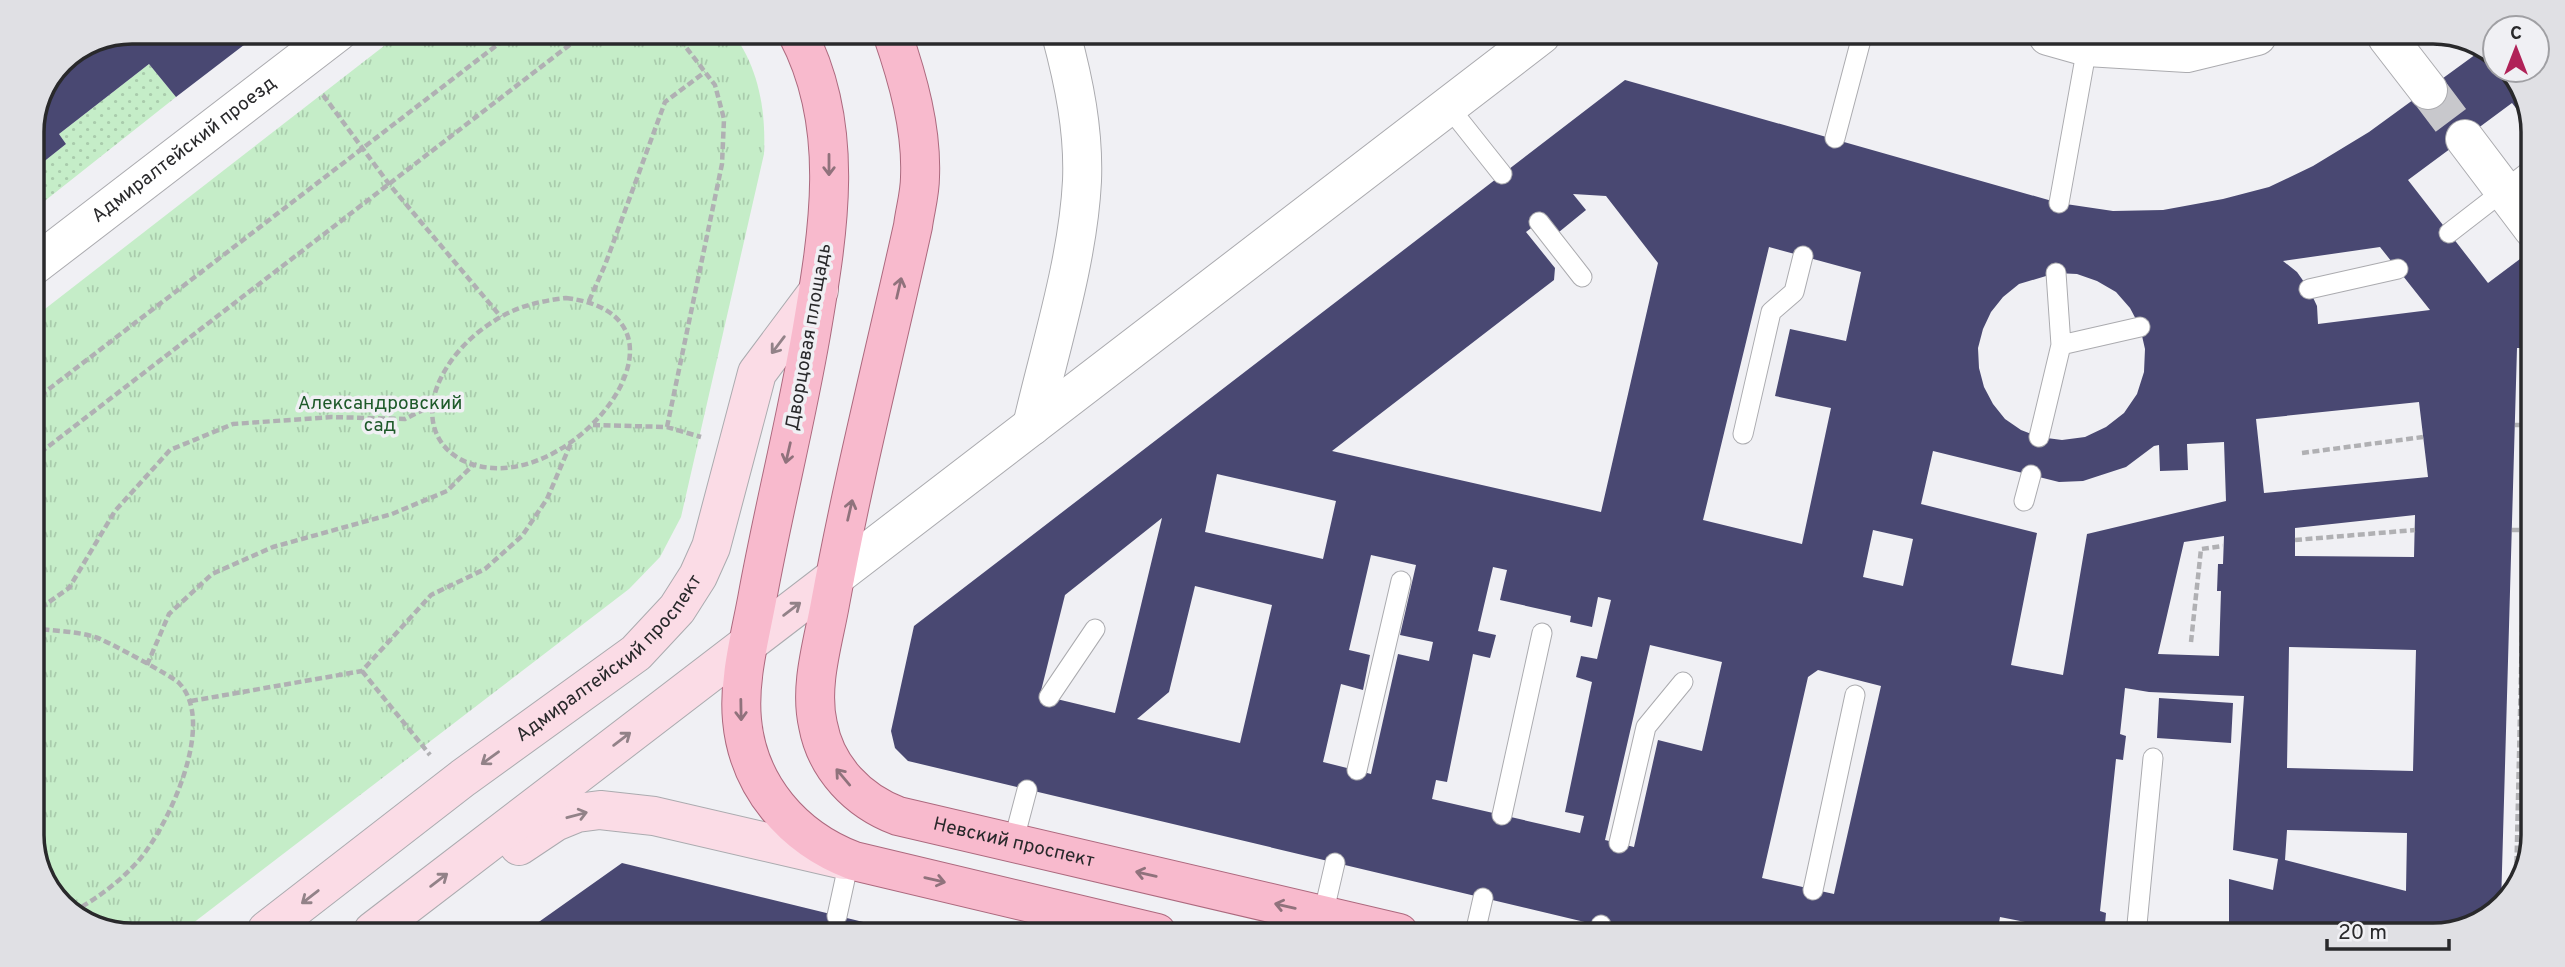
<svg xmlns="http://www.w3.org/2000/svg" width="2565" height="967" font-family="Overpass,sans-serif">
	<style>
		.grass { fill: url(#grass-dots) }
		.park { fill: url(#park-tufts) }
		.building { fill: #494872; fill-rule: evenodd }
		.lines { fill: none; stroke-linecap: round; stroke-linejoin: round }
		.street-tunnel { stroke: #c8c8cc; stroke-width: 38; stroke-dasharray: 38 19; stroke-linecap: butt }
		.lane-casing { stroke: #ababaf; stroke-width: 21 }
		.street-casing { stroke: #ababaf; stroke-width: 40 }
		.secondary-casing { stroke: #ababaf; stroke-width: 40 }
		.primary-casing { stroke: #ac697e; stroke-width: 40 }
		.path { stroke: #b0b0b3; stroke-width: 4.5; stroke-dasharray: 7 3.5; stroke-linecap: butt }
		.lane { stroke: #fff; stroke-width: 19 }
		.street { stroke: #fff; stroke-width: 38 }
		.secondary { stroke: #fbdce6; stroke-width: 38 }
		.primary { stroke: #f8bacd; stroke-width: 38 }
		.oneway { stroke: #90727c }
		.oneway2 { stroke: #928288 }
		.labels { text-anchor: middle; dominant-baseline: central; stroke-width: 7; stroke-linejoin: round; paint-order: stroke }
		.street-label { font-size: 19px; fill: #29292b; stroke: #f0f0f4 }
		.park-label { font-size: 19px; fill: #1e5a2a; stroke: #f0f0f4 }
		.rim { fill: none; stroke: #29292b; stroke-width: 3.5 }
	</style>
	<defs>
		<pattern id="grass-dots" width="8" height="8" patternUnits="userSpaceOnUse" patternTransform="scale(1.75)"><rect width="8" height="8" fill="#c5edc8"/><path d="M2 2h.1M6 6h.1" fill="none" stroke="#a9cbac" stroke-width="1.8" stroke-linecap="round"/></pattern>
		<pattern id="park-tufts" width="24" height="20" patternUnits="userSpaceOnUse" patternTransform="scale(1.75)"><rect width="24" height="20" fill="#c5edc8"/><path d="M3 7l-1-3M5 7V3M7 7l1-3M15 17l-1-3M17 17v-4M19 17l1-3" fill="none" stroke="#a9cbac"/></pattern>
	</defs>
	<rect width="100%" height="100%" fill="#f0f0f4"/>
	<path class="grass" d="M149,64L176,97L32,211V171L66,144L59,134Z"/>
	<path class="park" d="M402,32L733,33C759,69 766,111 764,154L681,517L660,557L629,589L184,930H99L52,896L32,842V319Z"/>
	<path class="building" d="M132,32H261L176,97L149,64L59,134L66,144L32,171V126L61,61Z
		M2483,49L2495,58V70H2513L2533,130L2512,103L2408,180L2488,283L2532,250V348H2517L2501,905L2494,915L2434,935H2389L2344,927L2342,935H2229V879L2273,890L2278,859L2233,850L2244,696L2149,692L2125,688L2120,734L2126,736L2123,760L2116,759L2100,911L2106,913L2104,935H2033L2035,924L2000,917L1997,934H1635L908,761L895,748L891,731L914,626L1625,80L2059,203L2113,211L2163,210L2223,199L2269,187L2313,166L2369,132ZM1573,194L1606,196L1658,263L1601,512L1332,451L1554,280L1555,268L1526,232L1547,216L1559,232L1586,210ZM1769,247L1861,272L1846,341L1790,329L1775,396L1831,408L1802,544L1703,520ZM2380,247L2430,310L2318,324L2317,306L2309,289L2297,272L2283,261ZM2056,273L2077,274L2097,281L2116,292L2130,308L2140,327L2145,349L2144,372L2137,394L2124,413L2106,427L2085,437L2062,440L2039,437L2021,430L2005,419L1993,404L1984,387L1979,368L1978,348L1983,329L1991,312L2003,297L2019,284ZM2419,402L2428,477L2264,493L2256,419ZM2224,442L2226,501L2087,534L2063,675L2011,665L2037,533L1921,504L1933,451L2059,482L2083,481L2126,467L2154,446L2159,445L2160,471L2188,470L2187,444ZM1217,474L1336,501L1323,559L1205,532ZM2415,515L2414,557L2295,556V528ZM1162,518L1115,713L1040,695L1065,595ZM1873,530L1913,539L1903,586L1863,577ZM2224,536L2223,564H2218L2217,591H2221L2219,656L2158,654L2184,542ZM1371,555L1416,565L1400,635L1433,642L1429,661L1398,654L1371,774L1323,762L1341,684L1363,690L1370,655L1349,650ZM1493,567L1507,570L1500,600L1571,616L1570,622L1592,627L1598,597L1611,600L1597,659L1581,656L1576,677L1592,682L1565,812L1584,816L1580,833L1432,799L1436,780L1447,782L1473,654L1490,658L1496,635L1478,631ZM1195,586L1272,605L1240,743L1137,719L1169,692ZM1650,645L1722,662L1702,751L1658,740L1634,847L1605,840ZM2289,647L2416,650L2413,771L2287,768ZM1818,670L1881,686L1834,894L1762,878L1808,677ZM2287,830L2407,833L2406,891L2285,860Z
		M2159,698L2233,703L2231,743L2157,738Z
		M622,863L900,931V932L526,931Z"/>
	<g class="lines">
		<path class="street-tunnel" d="M2428,90L2465,139"/>
		<g class="lane-casing">
			<path id="lane" d="M1448,106L1502,174
				M1835,138L1862,36
				M2059,203L2087,47
				M1539,222L1582,277
				M2449,233L2533,168
				M2309,289L2398,269
				M2061,345L2140,327
				M1743,434L1771,312L1794,292L1803,256
				M2039,437L2061,345L2056,273
				M2024,501L2031,475
				M1049,697L1095,629
				M1357,770L1401,581
				M1502,815L1542,633
				M1013,843L1027,790
				M1619,843L1646,727L1683,682
				M1813,890L1855,695
				M1323,915L1335,863
				M837,916L849,861
				M1475,933L1483,898
				M1599,934L1601,925
				M2136,935L2153,758"/>
		</g>
		<g class="street-casing">
			<g id="street">
				<path d="M2048,36L2087,47L2187,53L2257,36"/>
				<path d="M2387,37L2428,90"/>
				<path d="M2465,139L2533,229"/>
				<path id="s1" d="M32,267L338,32"/>
				<path d="M1032,426C1050,348 1078,261 1082,181C1084,131 1074,82 1061,34"/>
				<path d="M835,577L1541,35"/>
			</g>
		</g>
		<g class="secondary-casing">
			<g id="secondary">
				<path d="M519,846L555,822L577,813L600,810L654,816L844,860"/>
				<path id="s2" d="M267,930L463,778L636,653L677,609L698,576L711,547L757,373L819,290"/>
				<path d="M373,931L835,577"/>
			</g>
		</g>
		<g class="primary-casing">
			<g id="primary">
				<path d="M797,33C847,127 828,234 811,334C796,421 774,507 758,594C751,634 738,678 742,720C748,786 793,838 854,861L1157,933"/>
				<path id="s3" d="M892,33C908,79 922,129 920,177C920,194 915,210 913,226C885,352 853,478 830,604C823,643 809,686 818,725C826,768 858,801 898,816L1399,933"/>
			</g>
		</g>
		<path class="path" d="M323,95L389,184L501,317
			M566,298C704,315 590,474 493,468C445,465 419,428 439,382C449,359 469,337 491,323C514,307 539,301 566,298Z
			M589,301L605,265L665,102L705,72
			M32,402L514,32
			M593,425L667,427L701,437
			M2515,425H2527
			M667,427L722,164L724,119L715,85L675,33
			M2302,453L2423,437
			M32,459L585,33
			M2512,530H2525
			M2295,540L2415,530
			M32,614L69,588L115,511L170,450L233,424L331,417L405,419L433,405
			M32,628C52,631 76,631 95,637C104,639 175,678 179,683C217,722 169,824 140,859C121,881 99,897 73,912
			M2191,642L2201,549L2223,546
			M147,665L169,614L212,574L273,547L392,514L447,491L473,465
			M362,671L430,755
			M191,701L362,671L431,595L485,569L522,536L547,499L571,443
			M2516,884L2528,373L2532,372"/>
		<use href="#lane" class="lane"/>
		<use href="#street" class="street"/>
		<use href="#secondary" class="secondary"/>
		<use href="#primary" class="primary"/>
	</g>
	<defs><path id="oneway-shaft" d="M-6 0H5M1.5-3L5.5 0L1.5 3" fill="none" stroke-width="1.6" stroke-linecap="round" stroke-linejoin="round" transform="scale(1.75)"/></defs>
	<g class="oneway">
		<use href="#oneway-shaft" transform="translate(829 165) rotate(90)"/>
		<use href="#oneway-shaft" transform="translate(899 288) rotate(-77)"/>
		<use href="#oneway-shaft" transform="translate(788 453) rotate(103)"/>
		<use href="#oneway-shaft" transform="translate(850 510) rotate(-77)"/>
		<use href="#oneway-shaft" transform="translate(741 710) rotate(89)"/>
		<use href="#oneway-shaft" transform="translate(843 777) rotate(-130)"/>
		<use href="#oneway-shaft" transform="translate(1146 874) rotate(-167)"/>
		<use href="#oneway-shaft" transform="translate(935 880) rotate(13)"/>
		<use href="#oneway-shaft" transform="translate(1285 906) rotate(-167)"/>
	</g>
	<g class="oneway2">
		<use href="#oneway-shaft" transform="translate(778 345) rotate(127)"/>
		<use href="#oneway-shaft" transform="translate(792 609) rotate(-37)"/>
		<use href="#oneway-shaft" transform="translate(622 739) rotate(-37)"/>
		<use href="#oneway-shaft" transform="translate(490 758) rotate(144)"/>
		<use href="#oneway-shaft" transform="translate(577 815) rotate(-15)"/>
		<use href="#oneway-shaft" transform="translate(439 880) rotate(-37)"/>
		<use href="#oneway-shaft" transform="translate(310 897) rotate(142)"/>
	</g>
	<g class="labels">
		<g class="street-label">
			<text stroke="none"><textPath href="#s1" startOffset="192">Адмиралтейский проезд</textPath></text>
			<text transform="translate(809 337) rotate(-80)">Дворцовая площадь</text>
			<text stroke="none"><textPath href="#s2" startOffset="438">Адмиралтейский проспект</textPath></text>
			<text stroke="none"><textPath href="#s3" startOffset="952">Невский проспект</textPath></text>
		</g>
		<g class="park-label">
			<text x="380" y="404">Александровский<tspan x="380" dy="22">сад</tspan></text>
		</g>
	</g>
	<path d="M0 0H2565V967H0ZM132 44H2433A88 88 0 0 1 2521 132V835A88 88 0 0 1 2433 923H132A88 88 0 0 1 44 835V132A88 88 0 0 1 132 44Z" fill="#e0e0e4" fill-rule="evenodd"/>
	<path class="rim" d="M132 44H2433A88 88 0 0 1 2521 132V835A88 88 0 0 1 2433 923H132A88 88 0 0 1 44 835V132A88 88 0 0 1 132 44Z"/>
	<g transform="translate(2516 49)"><circle r="33" fill="#f0f0f4" stroke="#a0a0a4" stroke-width="2"/>
	<path d="M0-5L12 26L0 18L-12 26Z" fill="#b02258"/>
	<text y="-10" font-size="19" font-weight="bold" text-anchor="middle" fill="#29292b">С</text>
	</g>
	<path d="M2327 939v10h122v-10" fill="none" stroke="#29292b" stroke-width="3.5"/>
	<text x="2338" y="939" font-size="21" fill="#29292b" stroke="#f0f0f4" stroke-width="5" paint-order="stroke">20 m</text>
</svg>
